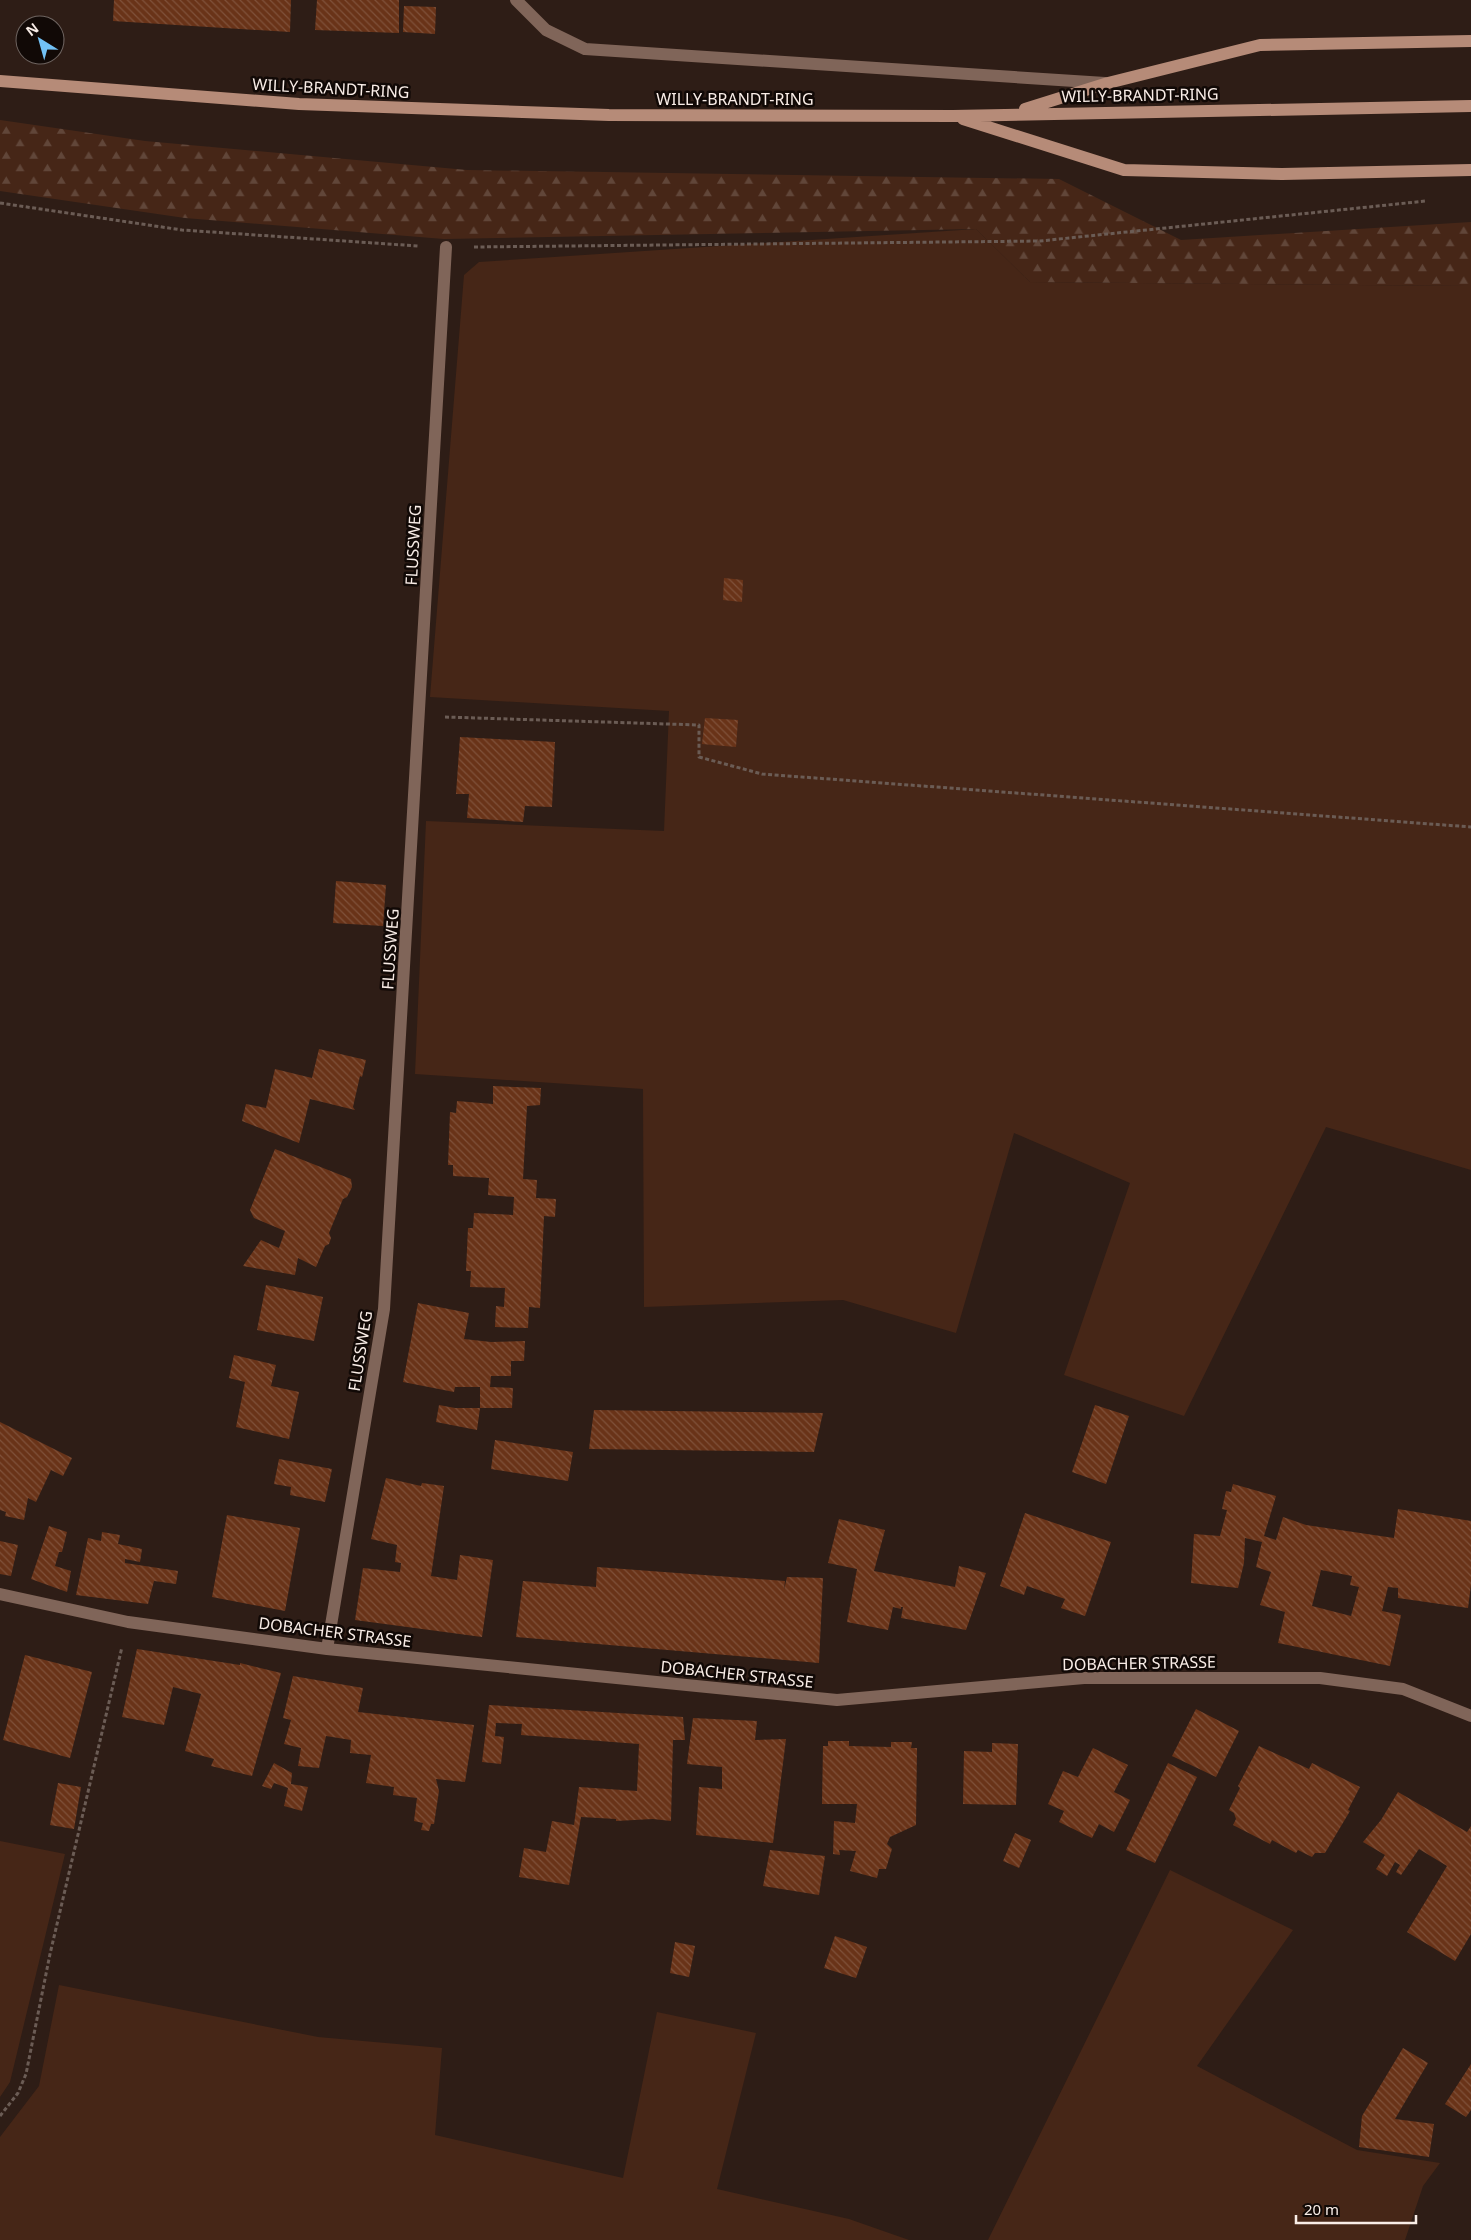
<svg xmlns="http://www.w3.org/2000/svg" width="1471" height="2240" font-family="'Noto Sans',sans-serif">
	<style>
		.green { fill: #462617 }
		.forest { fill: url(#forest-firs) }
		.building { fill: url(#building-back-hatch); fill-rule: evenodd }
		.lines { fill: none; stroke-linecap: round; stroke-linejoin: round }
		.path { stroke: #6b5c55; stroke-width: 3; stroke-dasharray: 4 2.5; stroke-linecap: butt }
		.lane { stroke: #806559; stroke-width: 12 }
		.street { stroke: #806559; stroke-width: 12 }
		.secondary { stroke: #b68b78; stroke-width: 12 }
		.labels { text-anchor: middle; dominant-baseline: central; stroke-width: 5; stroke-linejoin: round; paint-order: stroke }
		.street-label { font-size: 16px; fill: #f9ede7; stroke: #110906 }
	</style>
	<defs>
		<pattern id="forest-firs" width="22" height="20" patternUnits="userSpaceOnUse" patternTransform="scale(1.25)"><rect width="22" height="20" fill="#462617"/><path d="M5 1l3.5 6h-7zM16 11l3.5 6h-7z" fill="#614639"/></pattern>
		<pattern id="building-back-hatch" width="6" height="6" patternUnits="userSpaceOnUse" patternTransform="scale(1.25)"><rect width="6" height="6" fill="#693318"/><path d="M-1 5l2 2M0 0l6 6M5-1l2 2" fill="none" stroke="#7f513a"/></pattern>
	</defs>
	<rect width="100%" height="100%" fill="#2e1d16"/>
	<path class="green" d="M976,229L1030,282L1471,286V1170L1326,1127L1184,1416L1064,1375L1130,1183L1014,1133L956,1333L843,1300L644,1307L643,1089L415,1074L426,821L664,831L669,711L430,697L464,275L479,262Z
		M0,1841L65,1854L10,2082L0,2097Z
		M1170,1870L1293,1930L1197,2066L1357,2150L1440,2163L1423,2186L1405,2240H988Z
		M59,1985L318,2037L442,2048L435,2135L623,2178L657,2012L756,2033L717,2189L849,2219L909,2240H0V2137L39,2086Z"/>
	<path class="forest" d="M0,120L145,141L467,170L1059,179L1181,240L1471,222V286L1030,282L976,229L444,239L185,218L0,191Z"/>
	<path class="building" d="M114,0H291L290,32L113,21Z
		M317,0H399V33L315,30Z
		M404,6L436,7L435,34L403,32Z
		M724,578L743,580L742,602L723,600Z
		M705,718L738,720L736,747L702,744Z
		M460,737L555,742L552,807L525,806L523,822L467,818L469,794H456Z
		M336,881L386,885L383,926L333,923Z
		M319,1049L366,1060L362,1077L360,1076L353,1107L355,1110L310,1099L299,1143L242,1121L246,1104L266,1108L275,1069L312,1078Z
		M493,1086L541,1088L540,1105L527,1106L523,1179L537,1180L536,1198L556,1199L555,1217L544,1216L540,1308L529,1307L528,1328L495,1327L496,1306L504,1307L505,1288L470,1287L471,1271H466L468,1228H473L474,1213L513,1215L514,1197L488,1195L489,1178L453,1176V1165H448L450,1112L456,1113L457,1101L493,1104Z
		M275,1149L351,1179L352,1187L347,1197L343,1199L329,1233L331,1238L329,1244L325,1246L316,1267L298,1258L295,1275L243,1266L261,1240L279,1248L284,1234L285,1231L254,1218L250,1210Z
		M266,1285L323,1297L314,1341L257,1330Z
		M418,1303L469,1313L464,1339L491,1342L525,1341L524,1361H511V1376H491L490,1387L513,1388L512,1408H480V1387H455L454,1392L403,1382Z
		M234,1355L276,1365L271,1386L299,1392L289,1439L236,1427L245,1382L229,1378Z
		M439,1405L455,1408H480L477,1430L436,1422Z
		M1095,1405L1129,1416L1106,1484L1072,1472Z
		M594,1410L823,1413L814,1452L589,1449Z
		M0,1422L72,1458L63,1476L51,1470L36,1502L28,1498L24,1520L5,1516L6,1512L0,1510Z
		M495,1440L573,1452L568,1481L491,1469Z
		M279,1459L332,1469L325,1502L290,1495L291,1487L274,1484Z
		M386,1478L421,1486L422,1483L444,1486L431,1576L457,1580L460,1555L493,1560L482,1637L355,1620L363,1568L400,1572L401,1563L395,1562L397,1545L371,1539Z
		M1233,1484L1276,1496L1264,1536L1276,1540L1283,1517L1306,1525L1394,1538L1398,1509L1471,1521V1585L1468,1608L1398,1598V1588L1388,1587L1382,1611L1401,1615L1390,1666L1278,1643L1285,1612L1260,1605L1271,1572L1256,1567L1262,1542L1245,1538L1244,1563L1238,1588L1191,1583L1194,1534L1220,1536L1227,1510L1222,1509L1226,1491L1231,1492ZM1321,1570L1352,1576L1350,1585L1359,1587L1351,1616L1312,1606Z
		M1025,1513L1111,1542L1085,1616L1061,1608L1065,1599L1027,1586L1024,1595L1000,1586Z
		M227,1515L300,1528L285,1611L212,1597Z
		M839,1519L885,1530L874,1571L955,1587L959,1566L986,1573L966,1630L901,1618L903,1607H901V1609L893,1607L888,1630L847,1622L857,1569L828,1563Z
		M49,1526L67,1532L62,1552H59L55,1566L71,1571L67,1592L31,1579Z
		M102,1532L120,1535L118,1544L142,1549L140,1562L125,1559V1563L178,1571L176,1584L154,1581L148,1604L76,1595L88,1538L101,1541Z
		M0,1541L18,1545L11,1576L0,1574Z
		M597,1567L785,1581L784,1590L787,1577L823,1578L819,1663L516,1637L523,1581L596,1587Z
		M137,1649L240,1665V1663L281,1673L252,1776L211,1766L214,1759L185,1751L201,1694L173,1687L164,1725L122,1717Z
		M25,1655L92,1672L70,1758L3,1740Z
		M293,1676L363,1688L358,1712L474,1725L465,1782L436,1779L439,1791L434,1824H431L429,1831L421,1830L423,1823L414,1821L417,1798L393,1795L394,1787L366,1783L371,1755L350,1753L351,1740L326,1736L319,1768L298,1766L301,1748L284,1744L291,1720L283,1718Z
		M489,1705L683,1717L685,1740H673L671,1821L653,1819L616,1821V1819L581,1817L569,1885L519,1877L524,1848L546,1852L552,1821L574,1825L579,1787L637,1791L639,1744L521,1735L522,1724L496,1723L495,1736L504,1737L501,1764L482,1762Z
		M1196,1709L1239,1731L1216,1777L1172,1756Z
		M693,1718L757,1721L755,1740L786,1739L773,1843L696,1835L699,1787L722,1789V1767L687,1764Z
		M828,1741H849V1746L891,1747V1742H912L911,1748H917L916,1825L890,1837L887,1844L892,1849L886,1869H879L877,1878L850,1871L856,1851L839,1850L840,1855L833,1854L834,1821L855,1823L857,1804H822L823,1746H828Z
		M992,1743L1018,1744L1016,1805L963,1804L964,1751L992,1752Z
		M1259,1746L1309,1769L1312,1763L1360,1787L1348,1810L1350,1811L1325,1853H1315L1312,1857L1298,1850L1296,1853L1272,1840L1270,1844L1233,1825L1236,1819L1234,1813L1229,1810L1240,1788L1238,1786Z
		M1093,1748L1128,1765L1114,1792L1130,1800L1114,1832L1099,1824L1092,1838L1059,1822L1064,1811L1048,1804L1063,1771L1078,1777Z
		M274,1763L292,1773L291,1784L308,1787L302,1811L284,1806L288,1788L274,1783L271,1789L262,1786Z
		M1168,1763L1197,1777L1155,1863L1126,1850Z
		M58,1783L81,1787L74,1829L50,1825Z
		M1398,1792L1467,1832L1471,1826V1934L1455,1961L1407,1932L1447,1866L1419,1849L1401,1875L1396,1872L1400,1865L1395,1862L1387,1876L1376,1869L1385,1855L1363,1842L1381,1820Z
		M1015,1833L1031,1840L1019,1868L1003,1861Z
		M770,1850L825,1856L819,1895L763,1886Z
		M835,1936L867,1947L856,1978L824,1968Z
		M675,1942L695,1946L689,1977L670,1973Z
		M1403,2048L1428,2063L1395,2119L1434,2124L1429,2157L1359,2147L1362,2116Z
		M1471,2064V2110L1466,2117L1445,2104Z"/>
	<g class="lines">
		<path class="path" d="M0,203L182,230L418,246
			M474,247L1040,241L1426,201
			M445,717L699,725V757L762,774L1471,827
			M0,2116L18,2093L26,2074L50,1954L122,1647"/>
		<path class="lane" d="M516,0L546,30L585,49L1105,83"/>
		<path class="street" d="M0,1594L128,1622L327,1649L837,1700L1084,1678H1320L1403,1689L1471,1716
			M327,1649L384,1309L446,247"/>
		<path class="secondary" d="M0,81L299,104L609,115L953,116L1471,106
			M1025,109L1108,83L1260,45L1471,41
			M963,119L1124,170L1282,174L1471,170"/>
	</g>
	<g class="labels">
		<g class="street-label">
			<text transform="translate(331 88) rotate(3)">WILLY-BRANDT-RING</text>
			<text transform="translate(1140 95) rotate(-1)">WILLY-BRANDT-RING</text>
			<text x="735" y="99">WILLY-BRANDT-RING</text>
			<text transform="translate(413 545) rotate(-87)">FLUSSWEG</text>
			<text transform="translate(390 949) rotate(-86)">FLUSSWEG</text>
			<text transform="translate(360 1351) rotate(-81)">FLUSSWEG</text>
			<text transform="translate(335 1632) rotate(7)">DOBACHER STRASSE</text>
			<text transform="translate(1139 1663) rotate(-1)">DOBACHER STRASSE</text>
			<text transform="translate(737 1674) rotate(6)">DOBACHER STRASSE</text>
		</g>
	</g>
	<g transform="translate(40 40) rotate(323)"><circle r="24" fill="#110906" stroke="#6e6460"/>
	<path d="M0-4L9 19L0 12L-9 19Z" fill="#72c1f5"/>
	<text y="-8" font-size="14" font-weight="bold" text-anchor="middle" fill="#f9ede7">N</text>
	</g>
	<path d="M1296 2215v8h120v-8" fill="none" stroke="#f9ede7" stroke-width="2.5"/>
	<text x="1304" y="2215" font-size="15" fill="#f9ede7" stroke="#110906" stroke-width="4" paint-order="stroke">20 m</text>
</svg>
